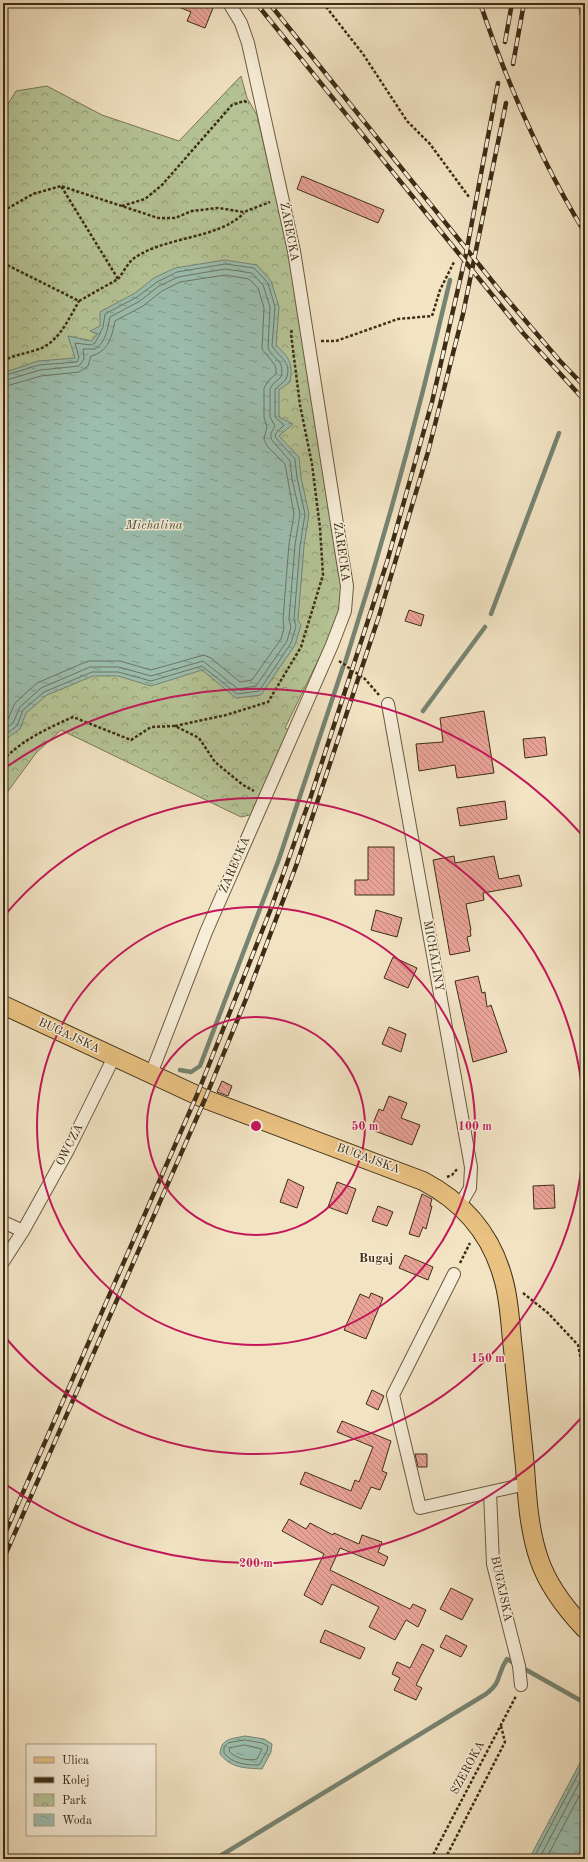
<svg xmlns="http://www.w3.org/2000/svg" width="588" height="1862" font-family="'Old Standard TT',serif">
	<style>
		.park { fill: url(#park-crowns); stroke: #7a7956 }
		.water { fill: url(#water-ripples); stroke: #768472 }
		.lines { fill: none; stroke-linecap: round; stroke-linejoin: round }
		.shore { stroke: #6c7662; stroke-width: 1 }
		.stream { stroke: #768472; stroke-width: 4.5 }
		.building { fill: url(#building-back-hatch); stroke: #3d2d16 }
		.minor-casing { stroke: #6a5a41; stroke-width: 14 }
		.primary-casing { stroke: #3d2d16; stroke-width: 20 }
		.path { stroke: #3d2d16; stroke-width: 2.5; stroke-dasharray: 3 2; stroke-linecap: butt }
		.minor { stroke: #f7edd8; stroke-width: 12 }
		.primary { stroke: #e9c282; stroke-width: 18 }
		.rail-casing { stroke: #3d2d16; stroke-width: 4.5 }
		.rail { stroke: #f7edd8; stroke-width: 3; stroke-dasharray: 9; stroke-linecap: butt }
		.ring { fill: none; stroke: #c2185b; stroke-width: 2 }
		.labels { text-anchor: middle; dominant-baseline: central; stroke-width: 3; stroke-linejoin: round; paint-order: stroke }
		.street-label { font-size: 12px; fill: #3d2d16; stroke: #f7edd8 }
		.water-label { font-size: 13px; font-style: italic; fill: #55513c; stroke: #f7edd8 }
		.neighbourhood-label { font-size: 13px; font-weight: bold; fill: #3d2d16; stroke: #f7edd8 }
		.centre { fill: #c2185b; stroke: #f7edd8; stroke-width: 2 }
		.ring-label { font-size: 12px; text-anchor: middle; font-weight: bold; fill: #c2185b; stroke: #f7edd8; stroke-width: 3; stroke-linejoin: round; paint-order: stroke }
	</style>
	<defs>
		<pattern id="park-crowns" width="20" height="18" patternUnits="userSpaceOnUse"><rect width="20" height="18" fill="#b6c597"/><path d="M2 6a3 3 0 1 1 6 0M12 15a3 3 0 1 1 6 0" fill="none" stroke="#95a07a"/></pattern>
		<pattern id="water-ripples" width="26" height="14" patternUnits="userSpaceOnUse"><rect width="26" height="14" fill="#9cbeaf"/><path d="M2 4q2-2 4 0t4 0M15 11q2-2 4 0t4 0" fill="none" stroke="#809b8d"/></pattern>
		<pattern id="building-back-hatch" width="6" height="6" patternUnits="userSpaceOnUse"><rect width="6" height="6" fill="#e9a397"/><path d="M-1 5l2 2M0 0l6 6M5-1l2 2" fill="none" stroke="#be857a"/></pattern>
	</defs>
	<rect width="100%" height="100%" fill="#f2e3c3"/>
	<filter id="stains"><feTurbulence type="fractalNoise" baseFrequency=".005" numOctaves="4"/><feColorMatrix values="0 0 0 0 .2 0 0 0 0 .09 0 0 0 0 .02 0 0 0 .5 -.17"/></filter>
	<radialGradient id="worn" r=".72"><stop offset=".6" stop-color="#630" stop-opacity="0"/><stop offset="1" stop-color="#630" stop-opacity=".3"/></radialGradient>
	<path class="park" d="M241,76L247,98L257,115L290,259L342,581L341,605L326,644L285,728L293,732L258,813L241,817L61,730L36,753L3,798V112L16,91L47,86L102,115L179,141Z"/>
	<path class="water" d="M225,260L257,265L271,281L279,307L276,345C290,359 293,362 290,382L279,390V417L293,424L279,436L299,457L301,477L309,514L304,546L298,620L301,625L295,645L261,695L236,698L202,670L151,686L118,676H93L47,695L26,713L20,729L3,741V373L38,361L75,358L68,336L92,341L97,334L90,331L100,326V312L135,293L154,278L175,268Z
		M245,1736L264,1739L272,1744L271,1752L262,1769C244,1768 231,1768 220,1754C221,1738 231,1739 245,1736Z
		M585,1752V1859H529L582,1759Z"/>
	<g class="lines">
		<path class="shore" d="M3,376L39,365L77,362L79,357L75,343L91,345L95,343L103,327L105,314L137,297L157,282L177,272L225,264L254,268L268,283L275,307L272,346C279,357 293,363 286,379C284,383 278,385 275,390V417L284,425L276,433L275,437L295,459L297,478L305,514L300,546L294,619L296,626L291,643L259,691L237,694L202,666L151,681L118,672H92L44,692L23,710L17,726L3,736
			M3,381L40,370L79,366L84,359L83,349H95C107,341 107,329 110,317L140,301L159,286L178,277L225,269L252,273L263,285L270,307L268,348C274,361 285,359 281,377L273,384L270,389V417L275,426L271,433V439L290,461L292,479L300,514L295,545L289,619L291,627L287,641L256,686L238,689L203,661L151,676L119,667H90L41,688L20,707L13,723L3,730
			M3,387L41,376L79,372L88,366L91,356C108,352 112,337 115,321L143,306L162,291L180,282L225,275L249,279L258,288L264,308L262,349L275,365L276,370V374L268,381L264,388V417L267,427L264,439L267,446L285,464L294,514L289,544L283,619L284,628L281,639L252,680L240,682L211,658L204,655L151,670L120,661H88L37,683L15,703L8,719L3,723
			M245,1740L262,1743L268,1746L267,1751L259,1765C246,1765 233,1764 224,1753V1747L228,1743Z
			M245,1745L262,1749L257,1759C248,1761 236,1759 229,1751L230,1748Z
			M533,1859L585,1761
			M539,1859L585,1772
			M546,1859L585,1785"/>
		<path class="stream" d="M491,614L559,433
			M345,663C385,537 420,409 450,280
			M423,711L485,627
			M180,1070L191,1072L200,1066L279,859L343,667
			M215,1859L486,1694C503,1681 496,1675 507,1659L585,1703"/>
	</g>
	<path class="building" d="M169,3H215L205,28L187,21L191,12Z
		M302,176L384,210L378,223L297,189Z
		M409,610L424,615L421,626L405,621Z
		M484,711L494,773L457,778L455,765L419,771L416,744L443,742L440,718Z
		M545,737L547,755L525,758L523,739Z
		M505,801L507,819L460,826L457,808Z
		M368,847H394V895H355V880H368Z
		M454,856L455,863L494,856L499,879L519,875L522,886L483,893L484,900L466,904L471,930H470L471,936L467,937L470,951L450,955L433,860Z
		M376,910L402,918L397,937L371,930Z
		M393,957L417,968L408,988L384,978Z
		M478,976L482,993L485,992L487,1007L491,1005L507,1052L473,1062L455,981Z
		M389,1027L406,1034L401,1052L382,1044Z
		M222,1081L232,1086L228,1096L217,1092Z
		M389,1096L407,1103L401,1118L420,1125L412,1145L375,1131L372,1126L379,1109L383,1111Z
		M288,1179L304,1187L297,1208L280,1202Z
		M337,1182L356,1189L347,1214L328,1207Z
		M554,1185L555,1208L534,1209L533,1186Z
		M422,1194L432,1199L430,1206H432L426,1229L423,1227L419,1237L409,1234Z
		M378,1206L393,1212L387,1226L372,1221Z
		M405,1255L433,1267L428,1280L399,1268Z
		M371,1293L383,1298L366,1339L344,1330L360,1294L369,1298Z
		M372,1390L384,1396L378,1410L366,1404Z
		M342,1421L391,1441L382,1471L387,1473L380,1490L371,1487L361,1509L300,1484L305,1472L351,1491L355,1480L359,1482L373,1447L337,1432Z
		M415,1454H427V1467H418Z
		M289,1519L306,1529L310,1523L333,1535L334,1533L359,1544L362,1535L382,1542L378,1552L388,1557L384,1566L340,1548L330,1570L410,1609L413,1604L426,1610L418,1627L406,1620L395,1640L369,1627L379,1607L332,1584L322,1605L304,1595L324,1554L282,1531Z
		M451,1588L473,1599L462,1620L440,1609Z
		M325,1630L365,1648L360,1659L320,1642Z
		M446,1635L467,1646L461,1657L440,1647Z
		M422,1644L434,1650L416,1685L422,1688L416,1700L394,1690L400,1678L392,1674L397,1662L410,1668Z"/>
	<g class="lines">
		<g class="minor-casing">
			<path id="minor" d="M388,704L471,1167L470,1188L460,1205
				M151,1074L206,932L332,645L345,611L347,586L343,562L294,251L248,43L241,23L229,3
				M3,1222L23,1231
				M3,1262L23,1231L68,1150L114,1057
				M454,1274L393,1395L420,1508L490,1492
				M521,1685L519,1666L493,1564L490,1492L526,1484"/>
		</g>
		<g class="primary-casing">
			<path id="primary" d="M3,1005L205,1099L423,1181C463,1202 491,1234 503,1278C510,1301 510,1326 513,1349C517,1389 521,1428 525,1467C527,1497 529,1530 539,1559C548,1586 566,1609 585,1629"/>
		</g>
		<path class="path" d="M323,3L363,54L407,121L430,144L469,197
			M122,206L145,199L162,185L232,105L244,101L249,103
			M3,211L33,194L61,186
			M3,263L79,301L118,279L61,186L158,218H175L192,211L218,208L244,212L270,202
			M118,279C123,273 127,264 133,259C164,236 217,240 244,213
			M321,341H336L398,319L432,316L440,290L454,262
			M3,361C14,355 24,354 36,350C58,344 68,320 79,301
			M339,661L365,679L379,695
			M175,726L226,715L268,702L301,647L323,575L320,528L312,464L300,405L291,334L292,328
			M3,760C22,740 48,728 73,717L131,740L151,727L175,726L199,738L215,762L243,785L254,791
			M447,1177L452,1175L458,1168
			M460,1263L470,1243
			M523,1293L548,1313L578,1345L585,1380
			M431,1859L516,1696
			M445,1859L505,1742L501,1726"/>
		<use href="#minor" class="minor"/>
		<use href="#primary" class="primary"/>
		<g class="rail-casing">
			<path id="rail" d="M256,3L523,333L585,401
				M269,3L501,292L560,361L585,387
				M480,3C507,83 541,161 585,233
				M580,3L585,32
				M505,42L512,3
				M513,64L524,3
				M3,1538L197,1095L270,911L311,796L387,562L432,402L466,254L498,83
				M3,1560L205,1099L246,999L296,866L379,616L428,452L463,314L506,103"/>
		</g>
		<use href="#rail" class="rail"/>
	</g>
	<g class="ring">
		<circle cx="256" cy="1126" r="109"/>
		<circle cx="256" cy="1126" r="219"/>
		<path d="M5 915A328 328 0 1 1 5 1337"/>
		<path d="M583 1416A437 437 0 0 1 5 1484M5 768A437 437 0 0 1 583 836"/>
	</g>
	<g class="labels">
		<g class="street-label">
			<text transform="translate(289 232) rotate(79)">ŻARECKA</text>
			<text transform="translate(341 552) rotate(82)">ŻARECKA</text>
			<text transform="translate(235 865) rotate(-67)">ŻARECKA</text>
			<text transform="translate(433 956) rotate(80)">MICHALINY</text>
			<text transform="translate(69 1036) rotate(25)">BUGAJSKA</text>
			<text transform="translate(70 1145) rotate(-63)">OWCZA</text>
			<text transform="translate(368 1159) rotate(20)">BUGAJSKA</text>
			<text transform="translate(501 1589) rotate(78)">BUGAJSKA</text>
			<text transform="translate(468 1768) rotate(-62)">SZEROKA</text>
		</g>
		<g class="water-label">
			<text x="154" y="525">Michalina</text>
		</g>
		<g class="neighbourhood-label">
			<text x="376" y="1258">Bugaj</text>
		</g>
	</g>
	<circle cx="256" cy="1126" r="6" class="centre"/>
	<g class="ring-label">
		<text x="365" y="1130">50 m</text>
		<text x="475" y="1130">100 m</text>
		<text x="488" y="1362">150 m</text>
		<text x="256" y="1567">200 m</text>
	</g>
	<rect width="588" height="1862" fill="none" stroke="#f2e3c3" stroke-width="16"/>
	<rect x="4" y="4" width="580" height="1854" fill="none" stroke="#3d2d16" stroke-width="2"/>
	<rect x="8" y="8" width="572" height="1846" fill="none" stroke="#3d2d16"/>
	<rect x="26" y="1744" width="130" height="92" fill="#f7edd8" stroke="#ada08a"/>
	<rect x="34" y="1757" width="20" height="6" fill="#e9c282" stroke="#ada08a"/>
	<text x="62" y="1764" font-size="12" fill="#3d2d16">Ulica</text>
	<rect x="34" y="1777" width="20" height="6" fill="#3d2d16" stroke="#ada08a"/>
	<text x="62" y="1784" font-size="12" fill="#3d2d16">Kolej</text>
	<rect x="34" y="1794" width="20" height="12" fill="url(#park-crowns)" stroke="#ada08a"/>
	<text x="62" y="1804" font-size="12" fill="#3d2d16">Park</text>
	<rect x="34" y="1814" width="20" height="12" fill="url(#water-ripples)" stroke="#ada08a"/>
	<text x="62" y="1824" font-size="12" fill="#3d2d16">Woda</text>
	<rect width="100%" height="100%" filter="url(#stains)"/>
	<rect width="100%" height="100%" fill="url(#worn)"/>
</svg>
